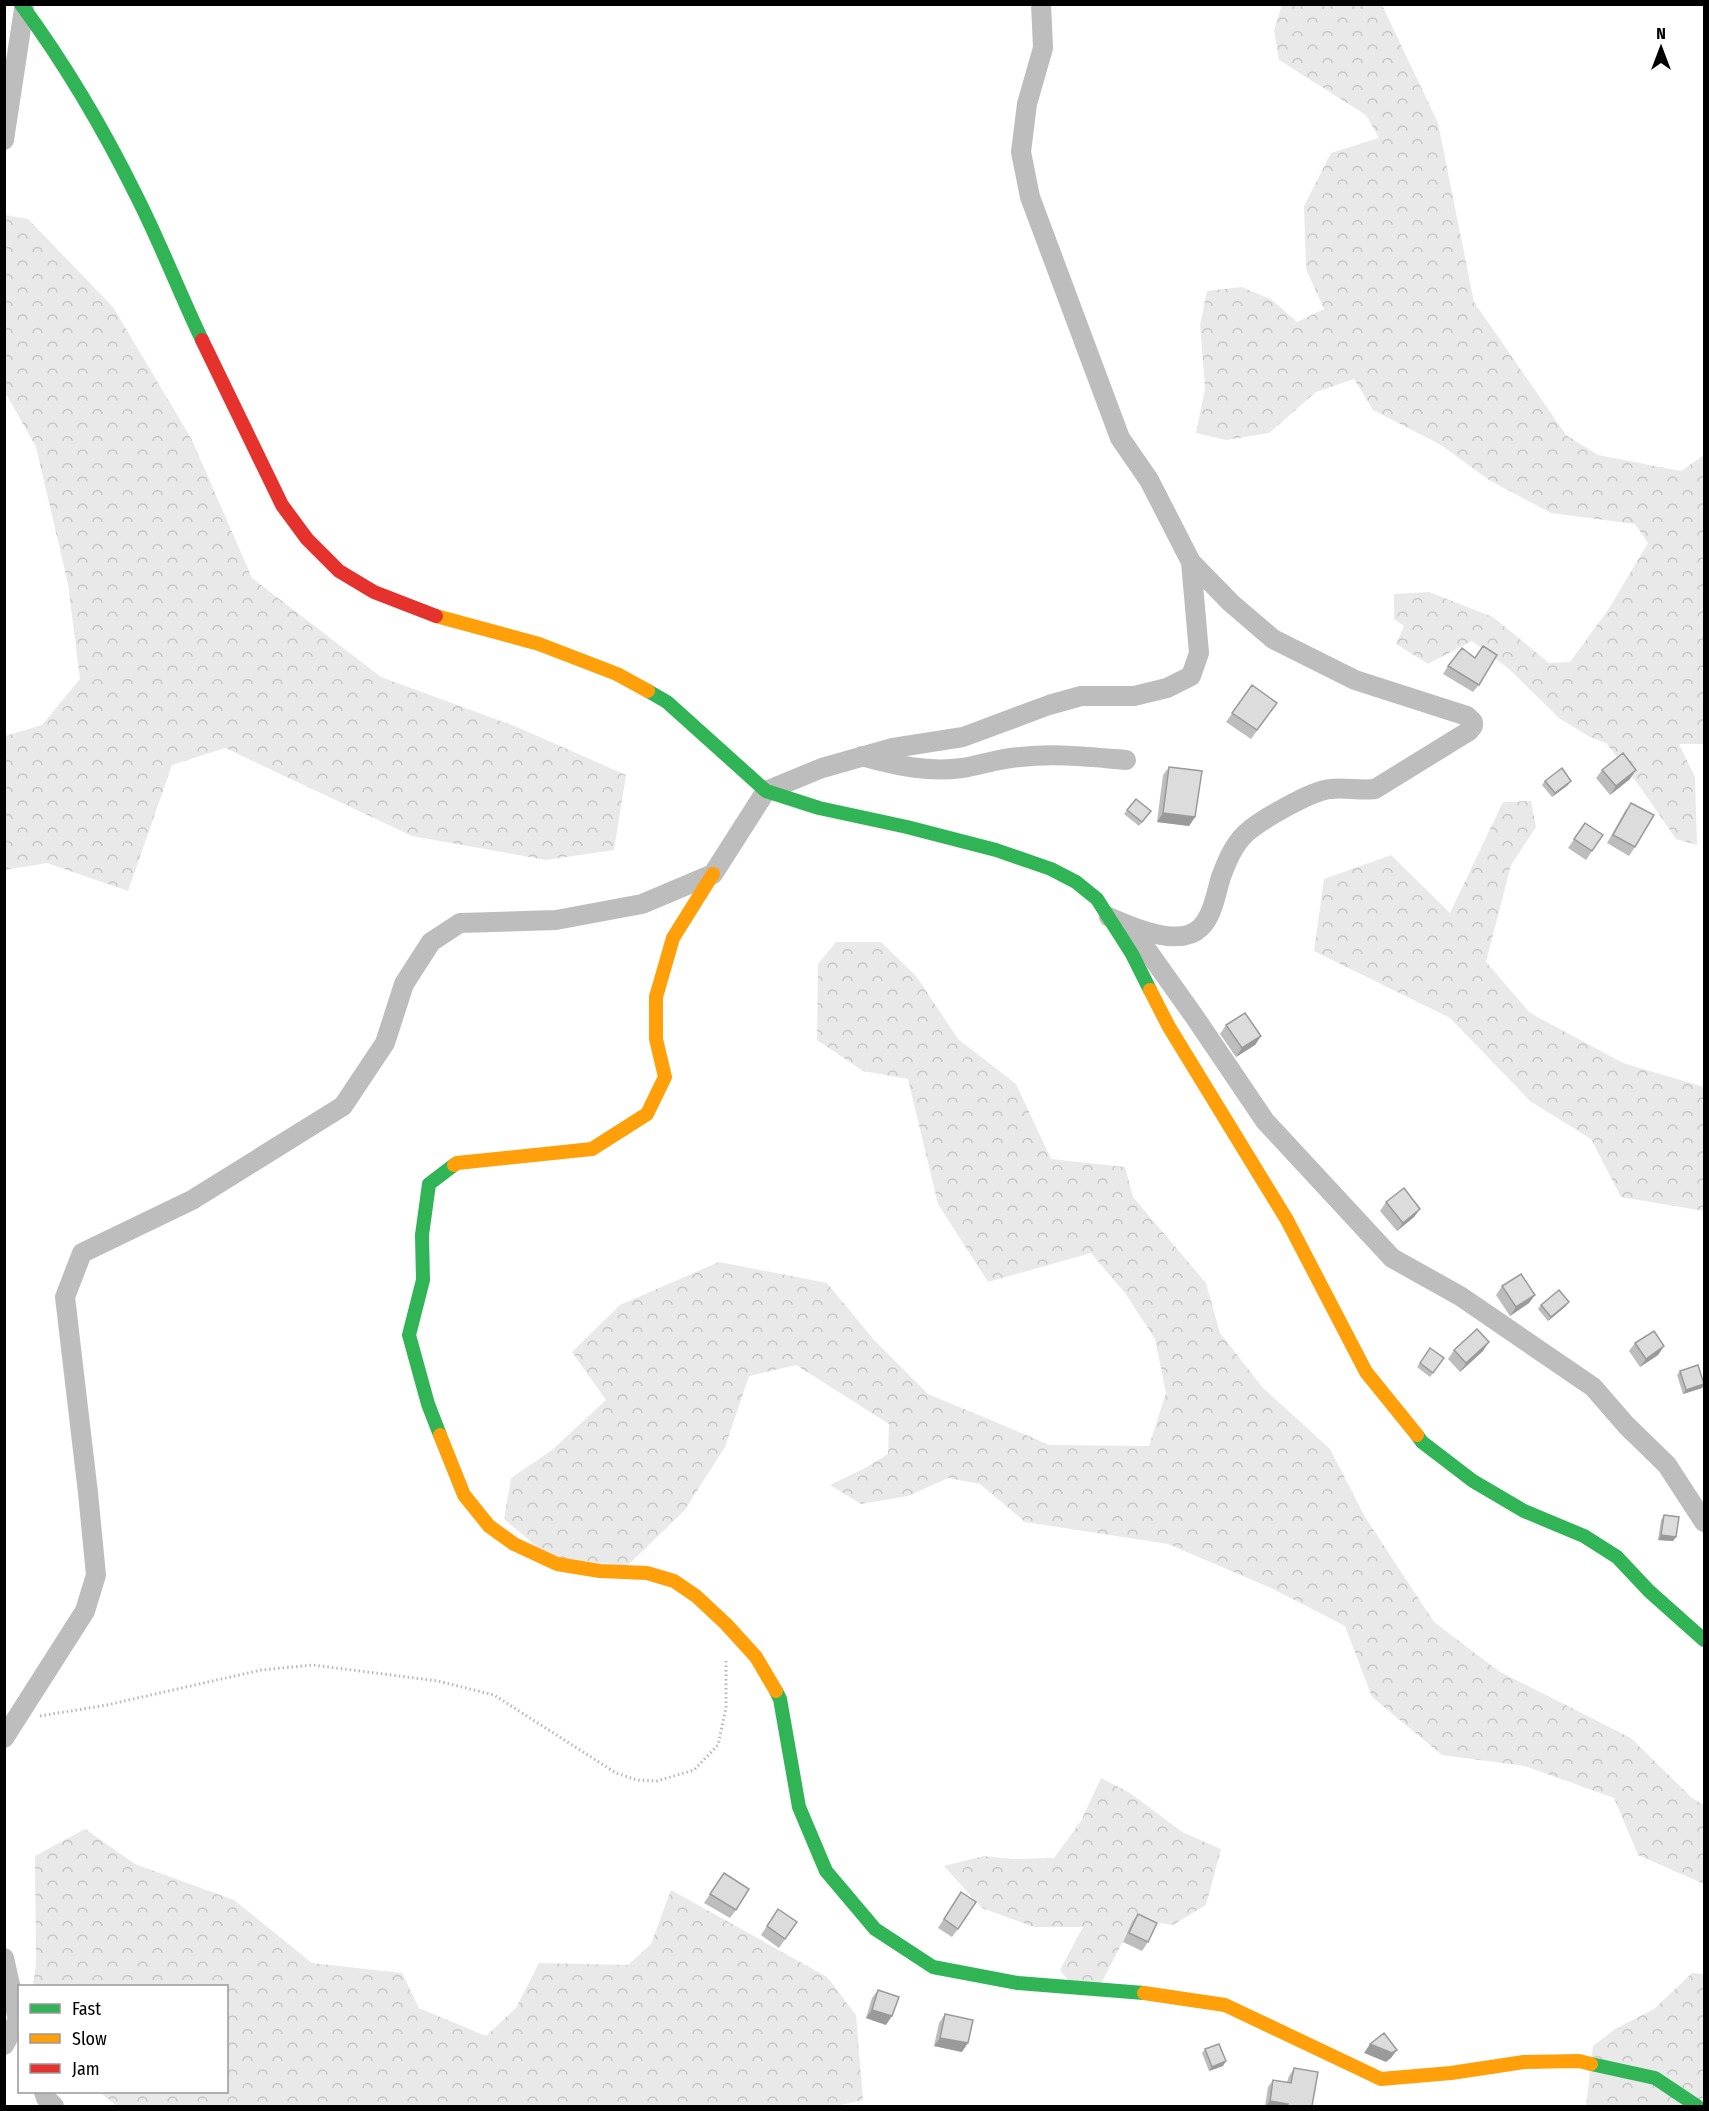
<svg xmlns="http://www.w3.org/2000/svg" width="1709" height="2111" font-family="'Fira Sans Condensed',sans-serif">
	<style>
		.forest { fill: url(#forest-crowns) }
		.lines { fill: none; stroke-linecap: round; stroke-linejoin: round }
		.path { stroke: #b8b8b8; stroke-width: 3; stroke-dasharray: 1.5 3; stroke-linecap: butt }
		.street { stroke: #bdbdbd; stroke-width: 20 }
		.fast { stroke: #30b455; stroke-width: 14 }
		.slow { stroke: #ff9f0a; stroke-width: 14 }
		.jam { stroke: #e5322d; stroke-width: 14 }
		.wall { fill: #bdbdbd }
		.shaded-wall { fill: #9a9a9a }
		.building { fill: #dcdcdc; stroke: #9a9a9a; stroke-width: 1.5 }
	</style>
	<defs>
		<pattern id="forest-crowns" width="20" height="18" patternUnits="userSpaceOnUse" patternTransform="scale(1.5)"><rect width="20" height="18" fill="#e9e9e9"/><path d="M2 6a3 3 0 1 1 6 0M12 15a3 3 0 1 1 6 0" fill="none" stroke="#c6c6c6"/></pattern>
	</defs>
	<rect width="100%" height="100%" fill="#fff"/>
	<path class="forest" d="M1282,5H1382L1438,123L1474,302L1566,435L1598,455L1681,471L1704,455V744H1679L1695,777L1697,845L1676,839L1638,784L1606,743L1590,737L1559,718L1509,669L1472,641L1428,664L1396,644L1404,626L1394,619V594L1429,592L1493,617L1549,663L1570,662L1608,610L1648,543L1635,524L1551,513L1489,480L1441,445L1373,410L1354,379L1316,392L1269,433L1226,440L1196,433L1205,388L1200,325L1207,291L1242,287L1272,300L1297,322L1324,309L1306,269L1304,206L1331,153L1379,138L1366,115L1279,60L1274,30Z
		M5,215L28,219L113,307L192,440L252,578L381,677L517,727L626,775L614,850L546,860L412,836L225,748L172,765L128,891L47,863L5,870V736L42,725L80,679L68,584L36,447L5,392Z
		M1531,801L1536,827L1511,865L1486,962L1530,1013L1623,1063L1704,1087V1211L1621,1197L1591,1139L1530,1101L1450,1018L1314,951L1324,879L1391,855L1450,913L1503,802Z
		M836,942H881L916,976L958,1039L1016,1084L1051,1159L1125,1167L1133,1197L1206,1283L1220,1333L1263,1388L1330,1449L1365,1517L1434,1622L1500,1672L1631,1738L1692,1798L1704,1805V1884L1638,1855L1614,1798L1525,1766L1442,1755L1372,1697L1345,1626L1271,1588L1168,1544L1025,1522L980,1484L948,1478L908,1496L861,1504L830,1485L865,1468L888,1454L889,1424L796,1365L749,1376L725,1447L684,1511L627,1566L549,1557L504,1519L511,1478L552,1450L606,1400L572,1352L620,1305L719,1262L827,1283L874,1340L928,1394L1050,1445L1149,1446L1166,1393L1155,1339L1125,1293L1091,1253L988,1282L938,1204L908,1079L863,1071L817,1040L818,964Z
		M1101,1778L1130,1793L1182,1832L1221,1849L1206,1905L1173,1925L1134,1919L1099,1988L1077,1992L1060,1970L1083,1927H1034L982,1908L944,1866L984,1856L1011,1859L1054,1858L1081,1821Z
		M85,1829L135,1864L234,1900L312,1963L402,1973L419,2008L486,2036L516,2008L539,1963L628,1965L651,1944L671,1890L827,1977L856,2015L863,2100L836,2106H117L99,2092H226V1986H33L36,1963L35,1856Z
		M1692,1973L1704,1974V2106H1586L1593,2046L1615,2029L1654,2009Z"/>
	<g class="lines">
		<path class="path" d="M40,1716L107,1705L261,1670L313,1665L438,1681L494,1695L616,1773L637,1780L657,1781L694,1770L718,1745L726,1708V1658"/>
		<path class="street" d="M1041,4L1043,48L1027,104L1021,152L1030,197L1120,438L1149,480L1191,562L1231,603L1273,639L1355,680L1467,716L1473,722V726L1469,731L1375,789C1360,791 1345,787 1330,789C1311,791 1260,820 1245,834C1233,846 1227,861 1221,877C1216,893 1213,916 1200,928C1180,948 1131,927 1109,917
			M4,140L24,9
			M862,756C894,765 928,773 962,768C981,765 1001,758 1020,757C1056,753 1091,757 1126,760
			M1130,926L1194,1016L1265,1121L1392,1258L1460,1296L1593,1387L1626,1425L1667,1465L1704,1522
			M4,1738L85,1611L96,1575L88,1493L65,1297L82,1253L192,1200L343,1106L385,1043L404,984L431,942L460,923L556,920L642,904L713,874L766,791L822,768L893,748L963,737L1049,705L1081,696H1134L1167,688L1191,676L1199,653L1191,562
			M4,1958L18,2020L4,2045
			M44,2092L46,2098L54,2106"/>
		<path class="fast" d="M21,4C65,64 103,128 136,195C160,242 179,292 202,340
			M648,691L667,702L766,791L819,808L907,827L996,850L1051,869L1076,882L1097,899L1132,954L1150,990
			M440,1435L428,1404L409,1335L423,1280L422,1235L429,1184L454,1165
			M1417,1435L1422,1442L1473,1481L1524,1511L1584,1536L1617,1557L1649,1591L1704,1640
			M776,1691L780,1699L799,1807L826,1871L875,1929L933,1967L1018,1983L1144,1993
			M1591,2064L1655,2078L1697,2106"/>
		<path class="slow" d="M436,616L539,644L617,674L648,691
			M1150,990L1169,1027L1287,1220L1366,1372L1417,1435
			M454,1165L457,1163L592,1149L647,1114L665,1077L656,1039V997L673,938L713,874
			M440,1435L464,1495L489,1526L514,1544L557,1564L600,1571L647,1573L674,1581L696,1596L726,1624L756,1657L776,1691
			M1144,1993L1225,2005L1381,2079L1451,2073L1524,2062L1579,2061L1591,2064"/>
		<path class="jam" d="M202,340L282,505L307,539L339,571L374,592L436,616"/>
	</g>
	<path class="wall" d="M1483,646L1479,685L1473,692L1443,674L1448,666L1475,658Z
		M1252,685L1277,703L1251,739L1226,722Z
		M1169,767L1195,817L1189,826L1157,822L1163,775Z
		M1602,770L1630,779L1610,795L1596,778Z
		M1545,781L1568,785L1552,797L1542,785Z
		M1136,799L1151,811L1139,826L1124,814Z
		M1631,803L1635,847L1629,856L1607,843L1625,811Z
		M1585,823L1603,835L1586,860L1568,848Z
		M1226,1025L1261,1036L1255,1045L1236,1057L1220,1034Z
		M1386,1202L1420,1209L1414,1217L1397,1231L1380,1211Z
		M1502,1286L1535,1295L1529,1303L1510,1316L1496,1295Z
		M1541,1305L1566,1306L1548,1321L1538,1309Z
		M1635,1343L1664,1346L1658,1355L1640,1367L1629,1351Z
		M1430,1348L1444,1358L1430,1377L1417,1367Z
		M1454,1350L1483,1351L1460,1372L1448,1359Z
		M1680,1371L1704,1384L1702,1388L1683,1394L1677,1375Z
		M1664,1515L1676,1537L1673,1541L1658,1540L1661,1520Z
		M724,1873L736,1910L730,1918L704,1903Z
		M955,1901L958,1929L952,1937L938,1928Z
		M778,1909L797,1922L779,1948L761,1935Z
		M1138,1914L1148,1942L1142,1951L1123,1942L1132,1922Z
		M878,1990L886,2025L866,2018L872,1998Z
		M945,2014L962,2052L934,2046L939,2023Z
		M1205,2049L1223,2066L1209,2071L1202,2053Z
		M1294,2068L1312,2106H1265L1268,2087L1273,2080L1287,2082L1289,2076Z"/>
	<path class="shaded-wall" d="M1636,770L1630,779L1610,795L1616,786Z
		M1571,781L1568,785L1552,797L1555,793Z
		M1163,813L1195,817L1189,826L1157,822Z
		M1261,1036L1255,1045L1236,1057L1242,1048Z
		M1420,1209L1414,1217L1397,1231L1403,1223Z
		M1535,1295L1529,1303L1510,1316L1516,1307Z
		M1569,1302L1566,1306L1548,1321L1551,1317Z
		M1489,1342L1483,1351L1460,1372L1466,1363Z
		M1664,1346L1658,1355L1640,1367L1646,1359Z
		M1704,1384L1702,1388L1683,1394L1686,1390Z
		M1661,1535L1676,1537L1673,1541L1658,1540Z
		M872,2010L892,2016L886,2025L866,2018Z
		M940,2038L968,2043L962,2052L934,2046Z
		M1370,2044L1397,2050L1391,2058L1386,2062L1364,2053Z
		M1226,2061L1223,2066L1209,2071L1212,2067Z
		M1270,2101L1288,2104L1286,2106H1266Z"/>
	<path class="building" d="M1483,646L1497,655L1479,685L1448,666L1462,648L1475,658Z
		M1252,685L1277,703L1257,730L1232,713Z
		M1623,753L1636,770L1616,786L1602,770Z
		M1169,767L1202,771L1195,817L1163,813Z
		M1562,768L1571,781L1555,793L1545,781Z
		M1136,799L1151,811L1142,822L1127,810Z
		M1631,803L1654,815L1635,847L1613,835Z
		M1585,823L1603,835L1592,851L1574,839Z
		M1245,1013L1261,1036L1242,1048L1226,1025Z
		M1404,1188L1420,1209L1403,1223L1386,1202Z
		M1521,1274L1535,1295L1516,1307L1502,1286Z
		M1559,1290L1569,1302L1551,1317L1541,1305Z
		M1477,1329L1489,1342L1466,1363L1454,1350Z
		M1654,1331L1664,1346L1646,1359L1635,1343Z
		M1430,1348L1444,1358L1433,1373L1420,1363Z
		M1698,1365L1704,1384L1686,1390L1680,1371Z
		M1664,1515L1679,1517L1676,1537L1661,1535Z
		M724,1873L749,1889L736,1910L710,1894Z
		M961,1892L976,1902L958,1929L944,1919Z
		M778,1909L797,1922L785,1939L767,1926Z
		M1138,1914L1157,1923L1148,1942L1129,1933Z
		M878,1990L899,1997L892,2016L872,2010Z
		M945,2014L973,2020L968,2043L940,2038Z
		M1384,2033L1397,2050L1392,2053L1370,2044Z
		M1219,2044L1226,2061L1212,2067L1205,2049Z
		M1294,2068L1318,2072L1312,2106H1287L1288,2104L1270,2101L1273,2080L1291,2083Z"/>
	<rect width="1709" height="2111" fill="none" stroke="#000000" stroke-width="12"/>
	<rect x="18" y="1985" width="210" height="108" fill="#ffffff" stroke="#999999" stroke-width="1.5"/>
	<rect x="30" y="2004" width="30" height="9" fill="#30b455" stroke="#999999" stroke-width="1.5"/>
	<text x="72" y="2015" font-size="18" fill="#000000">Fast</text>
	<rect x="30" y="2034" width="30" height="9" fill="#ff9f0a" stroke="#999999" stroke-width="1.5"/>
	<text x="72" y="2045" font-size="18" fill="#000000">Slow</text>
	<rect x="30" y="2064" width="30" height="9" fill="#e5322d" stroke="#999999" stroke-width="1.5"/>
	<text x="72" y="2075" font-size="18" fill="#000000">Jam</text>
	<g transform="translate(1661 48)" stroke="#ffffff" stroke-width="4.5" paint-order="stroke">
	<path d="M0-4.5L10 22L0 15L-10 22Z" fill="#000000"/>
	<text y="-9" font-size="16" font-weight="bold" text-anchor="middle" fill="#000000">N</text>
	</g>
</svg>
